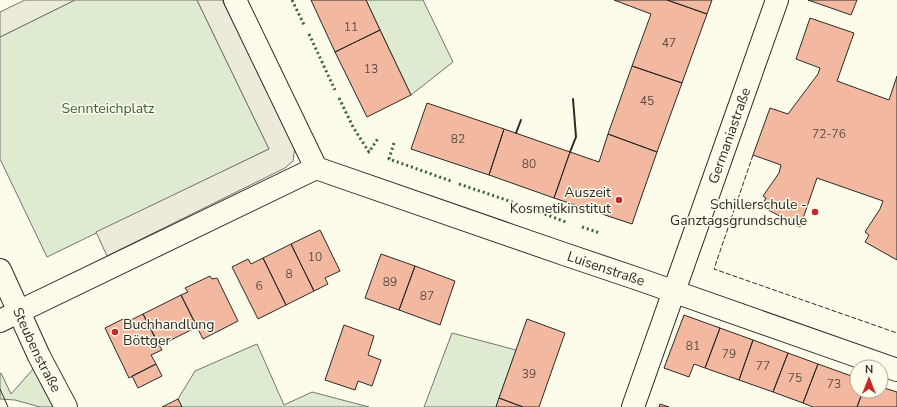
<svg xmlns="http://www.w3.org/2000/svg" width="897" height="407" font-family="'Nunito Sans',sans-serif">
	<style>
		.green { fill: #deebd1; stroke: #74746e }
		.parking { fill: #eceadb; stroke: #74746e }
		.building { fill: #f2b8a0; stroke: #2b2b2b }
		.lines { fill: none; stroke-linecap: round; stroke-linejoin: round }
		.minor-casing { stroke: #2b2b2b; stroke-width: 24 }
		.tertiary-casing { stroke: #2b2b2b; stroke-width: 24 }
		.minor { stroke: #fdfbea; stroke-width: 22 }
		.tertiary { stroke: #fdfbea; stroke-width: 22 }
		.tram { stroke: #2b2b2b; stroke-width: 1 }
		.hedge { stroke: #34623c; stroke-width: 3; stroke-dasharray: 2 3; stroke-linecap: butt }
		.fence { stroke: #2b2b2b; stroke-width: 1; stroke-dasharray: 5 2; stroke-linecap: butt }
		.wall { stroke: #2b2b2b; stroke-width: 2 }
		.poi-dot { fill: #c62828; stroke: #fdfbea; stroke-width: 1.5 }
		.labels { text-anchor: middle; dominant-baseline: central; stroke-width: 3; stroke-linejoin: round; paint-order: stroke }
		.number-label { font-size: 12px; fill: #5d4e48 }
		.park-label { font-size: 14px; fill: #34623c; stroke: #fdfbea }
		.street-label { font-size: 14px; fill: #2b2b2b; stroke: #fdfbea }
		.poi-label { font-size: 14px; fill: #2b2b2b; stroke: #fdfbea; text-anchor: end }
	</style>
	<rect width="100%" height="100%" fill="#fdfbea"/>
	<path class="green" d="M75,0H197L269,149L47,257L0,159V37Z
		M366,0H423L453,62L411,95Z
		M452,333L516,350L496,407H424Z
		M257,344L284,405L312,392L369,407H182L178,399L195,371Z
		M34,368L54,407H40L15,400L0,399V374L1,373L11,394Z"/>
	<path class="parking" d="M25,0H75L0,37V12Z
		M197,0H222L291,134L295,147L293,161L285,168L107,256L96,232L269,149Z"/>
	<path class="building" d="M311,0H366L380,30L335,52Z
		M614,0H667L707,14L682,83L632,66L651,14Z
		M667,0H712L707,14Z
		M808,0H857L851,15Z
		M810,18L854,33L837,81L889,100L897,76V260L865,242L869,235L865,232L880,209L883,201L817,178L800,227L761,206L766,198L763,196L779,173L781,165L753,155L770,108L788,114L818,74L820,68L796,59Z
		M380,30L411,95L367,117L335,52Z
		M632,66L682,83L657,152L608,134Z
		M427,103L504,129L489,175L411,149Z
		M504,129L570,152L554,198L489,175Z
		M608,134L657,152L632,224L554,198L570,152L599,162Z
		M320,230L340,271L325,278L328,284L314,291L291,244Z
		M291,244L314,291L286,305L263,258Z
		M381,254L415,266L399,310L365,298Z
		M263,258L286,305L258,319L232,267L248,259L251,264Z
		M415,266L455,281L440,325L399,310Z
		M210,276L212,279L217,278L238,321L203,339L181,295L188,292L185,288Z
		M181,295L197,327L159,346L143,314Z
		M143,314L162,350L151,355L156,364L129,378L105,328L123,319L125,323Z
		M684,315L720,328L705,368L694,364L689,377L664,368Z
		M527,319L565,333L539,407H523L499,398Z
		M344,325L374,336L368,355L381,360L372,386L358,381L355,390L325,380Z
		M720,328L753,340L739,380L705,368Z
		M753,340L788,353L773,392L739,380Z
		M788,353L818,364L803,403L773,392Z
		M156,364L162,376L138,388L132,376Z
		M818,364L857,378V391H863L857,407H813L803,403Z
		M881,387L897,392V407H857L863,391H881Z
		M499,398L523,407H496Z
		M178,399L182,407H162Z
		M660,404L669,407H659Z"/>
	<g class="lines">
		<g class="minor-casing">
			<g id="minor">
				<path d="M235,0L316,168"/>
				<path id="s1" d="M316,168L564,254L641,280L897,370"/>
				<path d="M18,312L316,168"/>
				<path id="s2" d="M633,407L777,0"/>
			</g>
		</g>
		<g class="tertiary-casing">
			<g id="tertiary">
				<path id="s3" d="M0,270L39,356L66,407"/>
				<path d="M0,321L18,312"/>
			</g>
		</g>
		<use href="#minor" class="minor"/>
		<use href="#tertiary" class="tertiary"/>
		<path class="tram" d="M0,389L8,407"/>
		<path class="hedge" d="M292,0L305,27
			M309,34L335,90
			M339,98L353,127L369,152L379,137
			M394,143L389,159L451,181
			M459,184L518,204
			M526,207L566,222
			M582,227L600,233"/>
		<path class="fence" d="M753,155L714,269L897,333"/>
		<path class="wall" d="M516,133L521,120
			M570,152L576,137L573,99"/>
	</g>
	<g class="poi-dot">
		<circle cx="619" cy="200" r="4"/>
		<circle cx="815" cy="212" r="4"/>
		<circle cx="115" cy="332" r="4"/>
	</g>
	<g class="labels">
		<g class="number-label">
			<text x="351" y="27">11</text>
			<text x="669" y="43">47</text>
			<text x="371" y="69">13</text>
			<text x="647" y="101">45</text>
			<text x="829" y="134">72-76</text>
			<text x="458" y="139">82</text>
			<text x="529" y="164">80</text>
			<text x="315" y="257">10</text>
			<text x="289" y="274">8</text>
			<text x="390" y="282">89</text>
			<text x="259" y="286">6</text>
			<text x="427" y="296">87</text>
			<text x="693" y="346">81</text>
			<text x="729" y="354">79</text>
			<text x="763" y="366">77</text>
			<text x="529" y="374">39</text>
			<text x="795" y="378">75</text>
			<text x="834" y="384">73</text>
		</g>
		<g class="park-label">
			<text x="108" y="108">Sennteichplatz</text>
		</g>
		<g class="street-label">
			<text stroke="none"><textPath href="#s2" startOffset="288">Germaniastraße</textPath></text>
			<text stroke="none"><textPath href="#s1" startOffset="307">Luisenstraße</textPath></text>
			<text stroke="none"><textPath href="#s3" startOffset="88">Steubenstraße</textPath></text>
		</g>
		<g class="poi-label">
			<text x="611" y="192">Auszeit<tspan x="611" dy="16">Kosmetikinstitut</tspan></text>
			<text x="807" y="204">Schillerschule -<tspan x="807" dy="16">Ganztagsgrundschule</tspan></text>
			<text x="123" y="324" text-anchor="start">Buchhandlung<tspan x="123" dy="16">Böttger</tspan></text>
		</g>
	</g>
	<g transform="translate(869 379)"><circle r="19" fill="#fdfbea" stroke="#a9a89e"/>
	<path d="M0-3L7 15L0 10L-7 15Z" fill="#c62828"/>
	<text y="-6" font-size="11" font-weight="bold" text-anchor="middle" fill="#2b2b2b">N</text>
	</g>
</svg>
